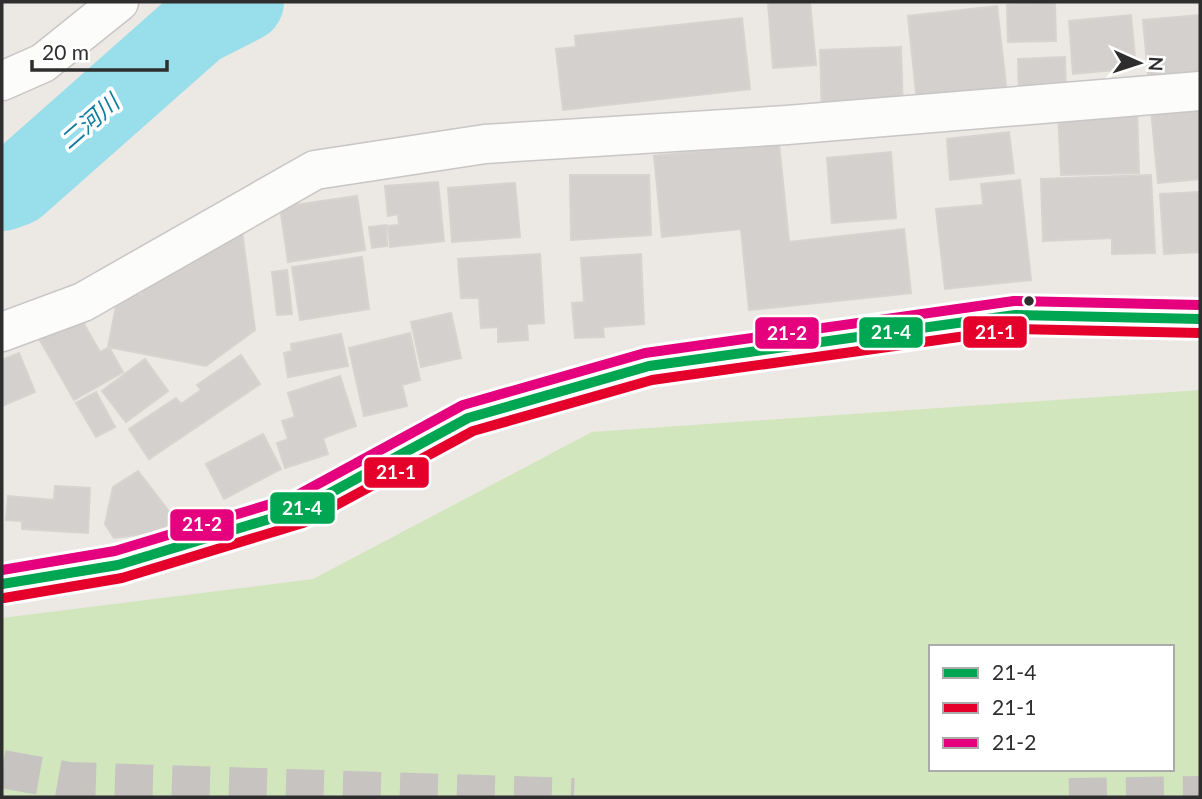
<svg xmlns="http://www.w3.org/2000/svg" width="1202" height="799" font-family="Lato,'Noto Sans JP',sans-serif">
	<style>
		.green { fill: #d2e6be; fill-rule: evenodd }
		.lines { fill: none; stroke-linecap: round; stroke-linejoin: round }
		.river { stroke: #99deeb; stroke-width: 80 }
		.building { fill: #d3d0cd; stroke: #d7d3d0; stroke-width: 2 }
		.primary-tunnel { stroke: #c6c3c0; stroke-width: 38; stroke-dasharray: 38 19; stroke-linecap: butt }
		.street-casing { stroke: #c8c6c6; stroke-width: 41 }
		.primary-casing { stroke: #c6c5c4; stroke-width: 41 }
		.street { stroke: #fcfcfb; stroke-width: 38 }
		.primary { stroke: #e8e1d6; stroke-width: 38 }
		.bus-1-casing { stroke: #fff; stroke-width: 16 }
		.bus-2-casing { stroke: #fff; stroke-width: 16 }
		.bus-3-casing { stroke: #fff; stroke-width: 16 }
		.bus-1 { stroke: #00a651; stroke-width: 10 }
		.bus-2 { stroke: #e4002b; stroke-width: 10 }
		.bus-3 { stroke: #e5007d; stroke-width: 10 }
		.bus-dot { fill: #2e2e2e; stroke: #fff; stroke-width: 2.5 }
		.labels { text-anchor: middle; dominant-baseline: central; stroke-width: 7; stroke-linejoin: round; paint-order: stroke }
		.water-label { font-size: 23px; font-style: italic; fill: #0f7da0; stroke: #fff }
		.line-badge { stroke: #fff; stroke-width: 2.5 }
		.badge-label { font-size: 19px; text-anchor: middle; font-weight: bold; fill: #fff }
	</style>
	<rect width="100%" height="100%" fill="#ece8e4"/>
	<path class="green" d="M1200,390V797H2V618L313,579L592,432ZM931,647H1172V769H931Z"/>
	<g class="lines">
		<path class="river" d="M2,191L16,186L197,26L244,2"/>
	</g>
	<path class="building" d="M768,2H810L816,65L773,68Z
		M1055,3L1056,41L1008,42L1007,5Z
		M997,6L1008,102L918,112L908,16Z
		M1131,15L1136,68L1073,74L1069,21Z
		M1200,15V81L1149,86L1143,20Z
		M742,18L750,89L563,110L556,49L576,47L575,36Z
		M901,47L903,114L822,117L820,50Z
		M1065,57L1066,96L1019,97L1018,59Z
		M1200,106V179L1158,183L1151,110Z
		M1137,107L1139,173L1061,175L1058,111Z
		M1009,132L1014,173L950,180L947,139Z
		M779,143L789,242L904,229L911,293L749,310L741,229L662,237L654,156Z
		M891,152L896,218L832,223L827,158Z
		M570,175H649L651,235L571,240Z
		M1151,175L1155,253L1112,254V238L1043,241L1041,179Z
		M1020,180L1031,280L945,289L936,209L983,205L981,184Z
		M438,182L444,241L390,247L388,226L399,225L398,214L388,216L385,186Z
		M515,183L520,237L452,242L448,188Z
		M1200,192V252L1164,254L1160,194Z
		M357,196L365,250L288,262L280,207Z
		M386,225L387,246L372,248L369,227Z
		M242,231L255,330L206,366L108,347L119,291L142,295L145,279Z
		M540,254L544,323L527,324L528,340L498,342V327L481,328L479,298H461L458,259Z
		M641,254L644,324L603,327L604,337L575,338L572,303L584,302L581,258Z
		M362,257L369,309L300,320L292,267Z
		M287,270L292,314L277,315L272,272Z
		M451,313L461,358L421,367L411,322Z
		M79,315L100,352L109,347L123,372L74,400L38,337Z
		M410,333L420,380L402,385L407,406L364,416L349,348Z
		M341,334L348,366L288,377L284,353L292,351L291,344Z
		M19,353L35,392L2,406V360Z
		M241,355L260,384L149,459L129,429L176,398L181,404L201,390L197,385Z
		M145,359L168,391L126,422L102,391Z
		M340,376L356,426L323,438L328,454L285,468L277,443L288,439L282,421L295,417L288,393Z
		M96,392L115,427L96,437L76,403Z
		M263,434L281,469L224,499L206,464Z
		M138,471L174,518L160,532L114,538L105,524L113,487Z
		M55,486L90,488L88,533L22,529V521L6,520L8,496L54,500Z"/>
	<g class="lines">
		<path class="primary-tunnel" d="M2,769L69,781L574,797
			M1069,797L1200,795"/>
		<g class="street-casing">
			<path id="street" d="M2,81L43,63L119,2
				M2,332L83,302L315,170L485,144L787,125L1200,91"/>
		</g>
		<g class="primary-casing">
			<path id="primary" d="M2,584L118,565L299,510L468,418L649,366L1015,315L1200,319"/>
		</g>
		<use href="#street" class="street"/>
		<use href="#primary" class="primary"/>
		<g class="bus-1-casing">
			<path id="bus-1" d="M2,584L118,565L299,510L468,418L649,366L1015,315L1200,319"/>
		</g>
		<g class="bus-2-casing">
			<path id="bus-2" d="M4,598L122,578L303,523L473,431L652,380L1016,329L1200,333"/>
		</g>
		<g class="bus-3-casing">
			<path id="bus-3" d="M2,570L115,551L294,497L463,405L645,353L1014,301L1200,305"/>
		</g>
		<use href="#bus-1" class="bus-1"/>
		<use href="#bus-2" class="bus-2"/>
		<use href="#bus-3" class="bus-3"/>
	</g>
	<circle class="bus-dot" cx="1029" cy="301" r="6"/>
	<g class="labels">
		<g class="water-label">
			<text transform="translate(89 121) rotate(-41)">二河川</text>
		</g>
	</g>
	<g class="line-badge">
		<rect x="962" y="315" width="66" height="34" rx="7" fill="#e4002b"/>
		<rect x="858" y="316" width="66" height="33" rx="7" fill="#00a651"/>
		<rect x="754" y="316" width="66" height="34" rx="7" fill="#e5007d"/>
		<rect x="363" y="456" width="67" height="33" rx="7" fill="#e4002b"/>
		<rect x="269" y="491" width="67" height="34" rx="7" fill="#00a651"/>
		<rect x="169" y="508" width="66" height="34" rx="7" fill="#e5007d"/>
	</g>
	<g class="badge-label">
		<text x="995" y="339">21-1</text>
		<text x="891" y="339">21-4</text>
		<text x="787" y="340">21-2</text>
		<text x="396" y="479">21-1</text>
		<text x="302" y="515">21-4</text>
		<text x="202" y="531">21-2</text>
	</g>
	<rect width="1202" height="799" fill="none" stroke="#2e2e2e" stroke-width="7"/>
	<rect x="929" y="645" width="245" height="126" fill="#ffffff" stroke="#ababab" stroke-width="2"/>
	<rect x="943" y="668" width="35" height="10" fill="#00a651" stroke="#ababab" stroke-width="2"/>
	<text x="992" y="680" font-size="21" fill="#2e2e2e">21-4</text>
	<rect x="943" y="703" width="35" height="10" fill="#e4002b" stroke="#ababab" stroke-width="2"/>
	<text x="992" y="715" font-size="21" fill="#2e2e2e">21-1</text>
	<rect x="943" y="738" width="35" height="10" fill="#e5007d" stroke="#ababab" stroke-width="2"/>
	<text x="992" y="750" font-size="21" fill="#2e2e2e">21-2</text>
	<g transform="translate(1139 63) rotate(93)" stroke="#ffffff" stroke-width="5" paint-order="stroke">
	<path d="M0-5L12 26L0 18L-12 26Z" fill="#2e2e2e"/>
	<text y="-10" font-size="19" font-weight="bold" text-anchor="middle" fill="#2e2e2e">N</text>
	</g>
	<path d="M32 60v10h135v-10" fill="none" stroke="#2e2e2e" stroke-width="3.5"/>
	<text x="42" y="60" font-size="21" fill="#2e2e2e" stroke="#ffffff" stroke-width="5" paint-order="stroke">20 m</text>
</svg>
